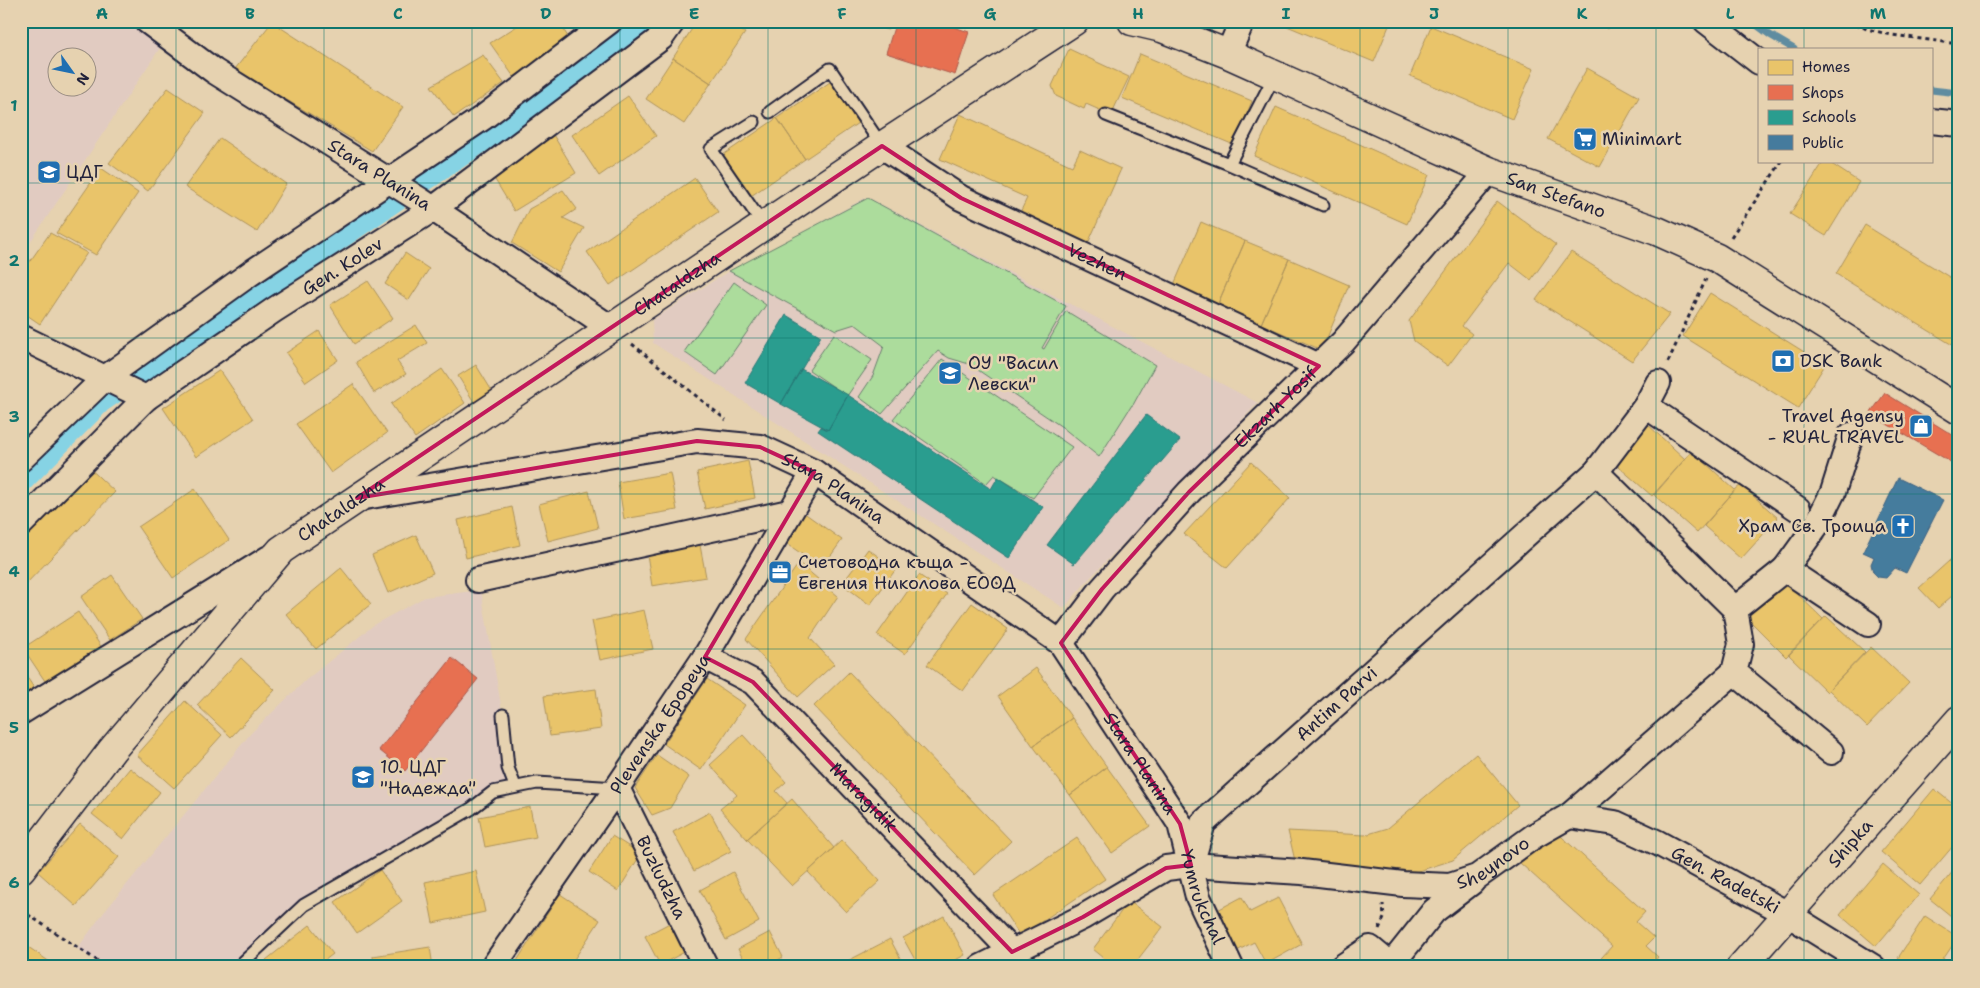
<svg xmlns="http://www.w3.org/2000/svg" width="1980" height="988" font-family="'Shantell Sans',sans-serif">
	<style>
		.built { fill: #e1cbc1; fill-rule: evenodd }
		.green { fill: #acdc9c; stroke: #677f6c }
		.homes { fill: #e9c46a; stroke: #ad935c }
		.shops { fill: #e76f51; stroke: #ac584a }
		.schools { fill: #2a9d8f; stroke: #287876 }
		.public { fill: #457b9d; stroke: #3a6080 }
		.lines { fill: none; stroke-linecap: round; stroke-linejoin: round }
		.stream { stroke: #5e8ca0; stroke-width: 7 }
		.canal { stroke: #86d3e4; stroke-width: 24 }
		.lane-casing { stroke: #22223b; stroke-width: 15 }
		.street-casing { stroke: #22223b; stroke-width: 28 }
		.secondary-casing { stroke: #22223b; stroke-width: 31 }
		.path { stroke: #22223b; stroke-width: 3; stroke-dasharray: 4 4; stroke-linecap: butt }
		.lane { stroke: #e6d2b0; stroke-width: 11 }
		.street { stroke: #e6d2b0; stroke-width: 24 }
		.secondary { stroke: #e6d2b0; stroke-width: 28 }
		.marked { fill: none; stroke: #c2185b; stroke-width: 4; stroke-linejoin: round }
		.grid { fill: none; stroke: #0f766e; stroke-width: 1; stroke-opacity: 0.55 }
		.labels { text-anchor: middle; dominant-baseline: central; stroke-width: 5; stroke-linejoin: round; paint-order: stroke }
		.poi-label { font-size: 18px; fill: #22223b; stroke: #e6d2b0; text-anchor: start }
		.street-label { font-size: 18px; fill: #22223b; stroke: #e6d2b0 }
		.neatline { fill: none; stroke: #0f766e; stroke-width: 2 }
		.grid-label { font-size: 16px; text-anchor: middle; font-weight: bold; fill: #0f766e }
	</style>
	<rect width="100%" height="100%" fill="#e6d2b0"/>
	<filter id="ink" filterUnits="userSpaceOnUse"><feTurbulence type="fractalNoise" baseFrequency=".02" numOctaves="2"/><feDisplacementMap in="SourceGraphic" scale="10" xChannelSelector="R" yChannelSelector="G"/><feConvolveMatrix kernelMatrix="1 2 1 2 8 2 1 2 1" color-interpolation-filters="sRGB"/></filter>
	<g filter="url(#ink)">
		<path class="built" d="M21,21H147L168,36L21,256ZM58,58H88V88H58Z
			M867,197L1258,403L1088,580L1064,608L653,343L652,320L729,271L754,259Z
			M481,590L515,786L304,905L238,967H106L77,949L101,916L251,733L306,680L375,624L425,597Z"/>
		<path class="green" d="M868,198L1066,306L1042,348L1044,349L1066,311L1155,365L1133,405H1132L1099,457L1062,427L969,364L949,358L938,351L882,414L859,397L873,376L884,346L855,324L836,330L729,271Z
			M734,282L766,305L717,375L684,352Z
			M834,334L872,360L847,396L809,370Z
			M942,359L1072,447L1033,498L994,475L986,484L893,419Z"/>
		<path class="homes" d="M525,21H558L570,40L514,77L490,43Z
			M697,21H727L745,33L711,83L673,58Z
			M857,21H890L888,30Z
			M1275,21H1391L1374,62Z
			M1598,21H1613L1608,29Z
			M272,22L403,107L372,151L235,69Z
			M1431,26L1534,69L1512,119L1410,76Z
			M1069,49L1129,77L1111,115L1086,104L1084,109L1056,96L1052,86Z
			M1140,54L1252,101L1234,145L1122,98Z
			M483,55L504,83L454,117L431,86Z
			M673,58L711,83L684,124L646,99Z
			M1587,68L1639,97L1600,167L1548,139Z
			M833,80L861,121L805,159L777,118Z
			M168,88L205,113L148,191L109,163Z
			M628,96L656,136L599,176L572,135Z
			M1276,107L1429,175L1407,224L1254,156Z
			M960,114L1072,166L1080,150L1121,169L1086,248L1018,217L1027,198L940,159Z
			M777,118L805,159L748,198L720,157Z
			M552,133L576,173L514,211L489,170Z
			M220,138L286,184L257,232L185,187Z
			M1824,161H1827L1859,182L1826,236L1790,214Z
			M101,168L138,193L96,255L56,233Z
			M695,178L718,212L610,285L587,252Z
			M563,190L577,209L563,218L584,228L558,272L512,243L529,209Z
			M1497,201L1556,245L1531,280L1509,263L1462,326L1472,334L1448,366L1414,341L1409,321Z
			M1201,222L1245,241L1217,306L1173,287Z
			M1865,225L1959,283V349L1836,274Z
			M50,233L87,253L40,324L21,311V274Z
			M1245,241L1289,259L1261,324L1217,306Z
			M1571,252L1670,314L1632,361L1536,300Z
			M405,253L429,269L409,300L385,284Z
			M1289,259L1349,285L1322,350L1261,324Z
			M368,281L393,318L354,344L330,305Z
			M1710,293L1825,365L1798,408L1683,336Z
			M416,325L427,343L397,361L406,374L374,393L356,362Z
			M319,331L338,360L306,382L286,353Z
			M476,365L492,391L474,402L458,376Z
			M442,369L465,403L415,438L391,404Z
			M220,370L253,419L196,457L163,408Z
			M353,384L387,433L331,473L296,424Z
			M1646,423L1685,459L1652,496L1612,461Z
			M1692,451L1735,490L1697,533L1654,495Z
			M748,461L755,498L705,509L697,472Z
			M1251,462L1290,498L1227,568L1184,534Z
			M84,463L115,492L21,589V528Z
			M670,473L677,510L624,519L618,482Z
			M1741,485L1778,518L1741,559L1704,526L1735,490Z
			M195,489L229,540L173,578L138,527Z
			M589,491L598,528L548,541L539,504Z
			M512,507L520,545L466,558L458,520Z
			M803,512L842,540L822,568L783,541Z
			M416,535L433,573L388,593L372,555Z
			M699,540L706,577L652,586L646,548Z
			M868,549L896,569L870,605L842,584Z
			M1959,552V590L1938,608L1919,588Z
			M799,563L838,596L810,638L834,664L798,697L746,639Z
			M341,568L371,604L316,649L286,614Z
			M112,575L142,619L110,640L81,597Z
			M919,575L947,594L905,654L877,635Z
			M1783,580L1823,619L1786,657L1746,617Z
			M972,603L1008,629L963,691L927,665Z
			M644,610L653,649L600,660L592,621Z
			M78,612L102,648L47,684L23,648Z
			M1826,616L1865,652L1827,692L1789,655Z
			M1871,647L1909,683L1867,727L1829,690Z
			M241,658L275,690L231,737L197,705Z
			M21,668L36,691L21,701Z
			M1036,668L1072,718L1033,746L998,696Z
			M849,672L1011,841L975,875L814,706Z
			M707,679L745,705L701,770L664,744Z
			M596,689L601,729L550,736L544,696Z
			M185,701L222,735L174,788L137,755Z
			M1072,718L1107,767L1070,795L1033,746Z
			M743,735L786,782L776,791L787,803L747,839L720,809L737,795L710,765Z
			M1476,754L1518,805L1453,860L1409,874L1296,865L1288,831L1365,835L1388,828Z
			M657,755L689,777L670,808L652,815L635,788Z
			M1107,767L1150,826L1112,853L1070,795Z
			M130,768L160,792L123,839L92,814Z
			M1934,789L1959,809V839L1920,885L1881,852Z
			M792,799L834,848L792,886L747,839Z
			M530,807L536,837L485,847L479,817Z
			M710,812L731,851L694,871L673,832Z
			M80,824L119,857L76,906L38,872Z
			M1552,828L1645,912L1636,922L1654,938L1646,946L1658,957L1650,967H1593L1612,946L1520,863Z
			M612,836L641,854L618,891L589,872Z
			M1077,838L1105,879L1020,936L993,895Z
			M842,840L880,881L846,912L808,872Z
			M1883,864L1919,895L1876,946L1840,915Z
			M1959,864V907L1951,916L1930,899Z
			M380,870L402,901L357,933L335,902Z
			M476,871L485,912L433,923L425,882Z
			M733,872L759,922L726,940L700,890Z
			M560,894L600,920L569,967H513Z
			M1242,897L1250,912L1278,898L1302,944L1266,964L1254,942L1233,953L1212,913Z
			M1129,901L1163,927L1132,967H1115L1093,949Z
			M944,916L965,955L942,967H919L903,938Z
			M1925,916L1958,937L1938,967H1911L1898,958Z
			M679,918L694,947L660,965L645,936Z
			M310,925L333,954L316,967H271L266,960Z
			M770,932L783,957L766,967H747L738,949Z
			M890,939L905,967H836Z
			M21,942L57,967H21Z
			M430,947L433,967H374L373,956Z
			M1031,959L1040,967H1025Z
			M1836,962L1844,967H1833Z"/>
		<path class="shops" d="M896,21H936L969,32L955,75L886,53Z
			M1885,393L1959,439V467L1870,414Z
			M1959,531V540L1954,534Z
			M452,658L478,679L405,771L379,750Z"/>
		<path class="schools" d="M786,315L821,336L781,404L745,383Z
			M801,369L848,395L828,430L781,404Z
			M848,395L991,489L998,477L1043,507L1009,558L818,431L821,427L828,430Z
			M1146,415L1180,440L1074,564L1047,545Z"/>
		<path class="public" d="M1898,478L1943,500L1906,573L1895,568L1886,578L1878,577L1873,572L1871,564L1874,557L1863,552Z"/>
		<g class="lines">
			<path class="stream" d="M1751,21L1770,35L1794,49
				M1931,90L1959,93"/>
			<path class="canal" d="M21,481L100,401L526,110L642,21"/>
			<g class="lane-casing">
				<path id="lane" d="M1275,75L1229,164L1323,205
					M770,112L830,69L882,146
					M1106,115L1229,164
					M754,122L711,149L764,226
					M503,715L508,768L515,786
					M238,967L304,905L471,809L493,792L537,783L617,788"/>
			</g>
			<g class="street-casing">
				<g id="street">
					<path id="s1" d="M147,21L214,71L420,200L611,328"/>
					<path d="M1706,21L1759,62"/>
					<path d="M1228,54L1242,21"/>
					<path d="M1931,121L1959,124"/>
					<path id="s2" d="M882,146L961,198L1319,366"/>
					<path d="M21,337L146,398"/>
					<path d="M1646,406L1798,509"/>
					<path d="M21,459L105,378L251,273L484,117L610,21"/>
					<path d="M1596,472L1735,609L1741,644L1734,672L1831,752"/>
					<path id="s3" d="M359,498L697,441L760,447L814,472L1061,643L1180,824L1198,897L1231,967"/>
					<path id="s4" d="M21,524L146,398L274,310L433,209L661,38L673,21"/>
					<path d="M1785,569L1816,526L1833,492L1851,435"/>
					<path d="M478,580L789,512"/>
					<path d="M1735,609L1785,569L1868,624"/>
					<path id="s5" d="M1061,643L1102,589L1189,492L1343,342L1489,171"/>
					<path id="s6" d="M705,657L753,682L1012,952"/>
					<path d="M21,712L269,558"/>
					<path id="s7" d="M617,788L706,967"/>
					<path id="s8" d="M1569,816L1615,823L1658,843L1786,913L1873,967"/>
					<path id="s9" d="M1191,865L1302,872L1403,884L1450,886L1477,877L1534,836L1569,816L1734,672"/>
					<path d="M1391,965L1434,911L1472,882"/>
					<path id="s10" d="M493,967L617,788L705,657L814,472"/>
					<path id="s11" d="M981,967L1083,917L1166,868L1191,865L1203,823L1596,472L1646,406L1658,383"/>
					<path d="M1342,967L1370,948L1393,967"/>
				</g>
			</g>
			<g class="secondary-casing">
				<g id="secondary">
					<path id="s12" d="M1132,21L1162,28L1228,54L1489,171L1657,231L1717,258L1959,410"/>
					<path id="s13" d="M21,869L112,750L281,550L882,146L1074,21"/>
					<path id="s14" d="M1741,967L1959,720"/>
				</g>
			</g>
			<path class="path" d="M1848,21L1867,29L1892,35L1959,44
				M1731,237L1782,161
				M632,344L726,420
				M1668,362L1706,279
				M21,910L107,967
				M1379,929L1384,918L1383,904"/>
			<use href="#lane" class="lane"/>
			<use href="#street" class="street"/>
			<use href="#secondary" class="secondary"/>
		</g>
	</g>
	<path class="marked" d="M882,146L961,198L1319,366L1189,492L1102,589L1061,643L1180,824L1191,865L1166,868L1083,917L1012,952L753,682L705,657L814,472L760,447L697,441L357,498Z"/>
	<path class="grid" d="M176,21V967M324,21V967M472,21V967M620,21V967M768,21V967M916,21V967M1064,21V967M1212,21V967M1360,21V967M1508,21V967M1656,21V967M1804,21V49M1804,161V967M21,183H1959M21,338H1959M21,494H1959M21,649H1959M21,805H1959"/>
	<defs>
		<g id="supermarket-square" transform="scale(1.25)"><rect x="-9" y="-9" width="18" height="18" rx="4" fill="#1f6fb2" stroke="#e6d2b0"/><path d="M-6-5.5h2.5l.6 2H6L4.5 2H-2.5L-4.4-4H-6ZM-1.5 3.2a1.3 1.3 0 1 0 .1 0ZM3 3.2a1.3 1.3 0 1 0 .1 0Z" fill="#fff"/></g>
		<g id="school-square" transform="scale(1.25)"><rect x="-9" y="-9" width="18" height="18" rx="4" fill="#1f6fb2" stroke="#e6d2b0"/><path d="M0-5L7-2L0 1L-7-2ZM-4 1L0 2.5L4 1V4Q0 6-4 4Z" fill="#fff"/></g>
		<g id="bank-square" transform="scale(1.25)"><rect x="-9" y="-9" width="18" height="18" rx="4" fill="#1f6fb2" stroke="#e6d2b0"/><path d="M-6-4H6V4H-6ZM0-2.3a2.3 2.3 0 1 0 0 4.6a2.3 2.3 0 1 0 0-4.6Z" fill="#fff"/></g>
		<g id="shop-square" transform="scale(1.25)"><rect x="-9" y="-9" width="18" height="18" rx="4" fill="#1f6fb2" stroke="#e6d2b0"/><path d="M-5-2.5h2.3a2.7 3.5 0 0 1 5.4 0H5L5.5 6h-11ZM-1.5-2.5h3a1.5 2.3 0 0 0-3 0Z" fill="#fff"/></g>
		<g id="church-square" transform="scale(1.25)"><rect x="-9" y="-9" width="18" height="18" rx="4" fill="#1f6fb2" stroke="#e6d2b0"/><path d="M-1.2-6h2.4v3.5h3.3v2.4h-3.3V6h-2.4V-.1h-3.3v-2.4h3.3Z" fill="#fff"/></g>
		<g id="office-square" transform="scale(1.25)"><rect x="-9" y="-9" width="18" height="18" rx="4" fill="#1f6fb2" stroke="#e6d2b0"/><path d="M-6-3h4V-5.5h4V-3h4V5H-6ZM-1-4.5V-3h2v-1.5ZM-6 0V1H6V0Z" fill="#fff"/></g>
	</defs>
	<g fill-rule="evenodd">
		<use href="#supermarket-square" x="1585" y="139"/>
		<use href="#school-square" x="49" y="172"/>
		<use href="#bank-square" x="1783" y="361"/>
		<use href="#school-square" x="950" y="373"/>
		<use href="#shop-square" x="1921" y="426"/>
		<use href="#church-square" x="1903" y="526"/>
		<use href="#office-square" x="780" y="572"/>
		<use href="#school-square" x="363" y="777"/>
	</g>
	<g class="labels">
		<g class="poi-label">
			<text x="1602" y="139">Minimart</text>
			<text x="66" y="172">ЦДГ</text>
			<text x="1800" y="361">DSK Bank</text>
			<text x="968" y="363">ОУ "Васил<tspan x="968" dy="21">Левски"</tspan></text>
			<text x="1904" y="416" text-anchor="end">Travel Agensy<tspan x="1904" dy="21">- RUAL TRAVEL</tspan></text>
			<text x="1886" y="526" text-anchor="end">Храм Св. Троица</text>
			<text x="798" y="562">Счетоводна къща -<tspan x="798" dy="21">Евгения Николова ЕООД</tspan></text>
			<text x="380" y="767">10. ЦДГ<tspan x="380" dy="21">"Надежда"</tspan></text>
		</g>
		<g class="street-label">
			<text stroke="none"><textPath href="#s1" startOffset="279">Stara Planina</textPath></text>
			<text stroke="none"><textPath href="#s12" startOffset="459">San Stefano</textPath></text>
			<text stroke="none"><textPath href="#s2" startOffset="245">Vezhen</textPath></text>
			<text stroke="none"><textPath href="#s4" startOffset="414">Gen. Kolev</textPath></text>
			<text stroke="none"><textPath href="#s13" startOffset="889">Chataldzha</textPath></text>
			<text stroke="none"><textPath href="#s5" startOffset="319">Ekzarh Yosif</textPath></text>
			<text stroke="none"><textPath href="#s3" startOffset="490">Stara Planina</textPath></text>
			<text stroke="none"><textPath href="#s13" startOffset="484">Chataldzha</textPath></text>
			<text stroke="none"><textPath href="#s11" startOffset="458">Antim Parvi</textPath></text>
			<text stroke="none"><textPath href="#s10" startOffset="295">Plevenska Epopeya</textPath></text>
			<text stroke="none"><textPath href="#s3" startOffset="910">Stara Planina</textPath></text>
			<text stroke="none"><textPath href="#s6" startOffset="214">Maragidik</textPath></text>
			<text stroke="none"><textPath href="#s14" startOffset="165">Shipka</textPath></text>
			<text stroke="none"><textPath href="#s9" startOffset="309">Sheynovo</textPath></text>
			<text stroke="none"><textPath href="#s7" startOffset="100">Buzludzha</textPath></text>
			<text stroke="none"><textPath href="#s8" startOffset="171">Gen. Radetski</textPath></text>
			<text stroke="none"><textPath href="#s3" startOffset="1059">Yumrukchal</textPath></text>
		</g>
	</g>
	<rect width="1980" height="988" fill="none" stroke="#e6d2b0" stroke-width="55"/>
	<rect x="1758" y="48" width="175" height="115" fill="#e6d2b0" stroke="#988c81"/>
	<rect x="1768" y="60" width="25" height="15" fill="#e9c46a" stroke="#988c81"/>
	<text x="1802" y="72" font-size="15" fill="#22223b">Homes</text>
	<rect x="1768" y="85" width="25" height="15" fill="#e76f51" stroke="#988c81"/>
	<text x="1802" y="98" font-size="15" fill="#22223b">Shops</text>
	<rect x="1768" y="110" width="25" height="15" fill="#2a9d8f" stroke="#988c81"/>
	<text x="1802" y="122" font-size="15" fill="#22223b">Schools</text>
	<rect x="1768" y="135" width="25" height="15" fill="#457b9d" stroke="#988c81"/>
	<text x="1802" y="148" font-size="15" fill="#22223b">Public</text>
	<g transform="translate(72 72) rotate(123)"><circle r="24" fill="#e6d2b0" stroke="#988c81"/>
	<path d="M0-4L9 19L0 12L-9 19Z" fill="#1f6fb2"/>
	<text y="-8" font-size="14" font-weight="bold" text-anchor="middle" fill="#22223b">N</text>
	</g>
	<rect x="28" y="28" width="1924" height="932" class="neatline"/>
	<g class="grid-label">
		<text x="102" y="19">A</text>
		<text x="250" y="19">B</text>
		<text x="398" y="19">C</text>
		<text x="546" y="19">D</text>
		<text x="694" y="19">E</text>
		<text x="842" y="19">F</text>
		<text x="990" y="19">G</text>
		<text x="1138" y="19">H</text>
		<text x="1286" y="19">I</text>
		<text x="1434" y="19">J</text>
		<text x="1582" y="19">K</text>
		<text x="1730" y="19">L</text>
		<text x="1878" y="19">M</text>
		<text x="14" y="111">1</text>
		<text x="14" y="266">2</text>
		<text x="14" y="422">3</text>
		<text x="14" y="577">4</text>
		<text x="14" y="733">5</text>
		<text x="14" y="888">6</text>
	</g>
</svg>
